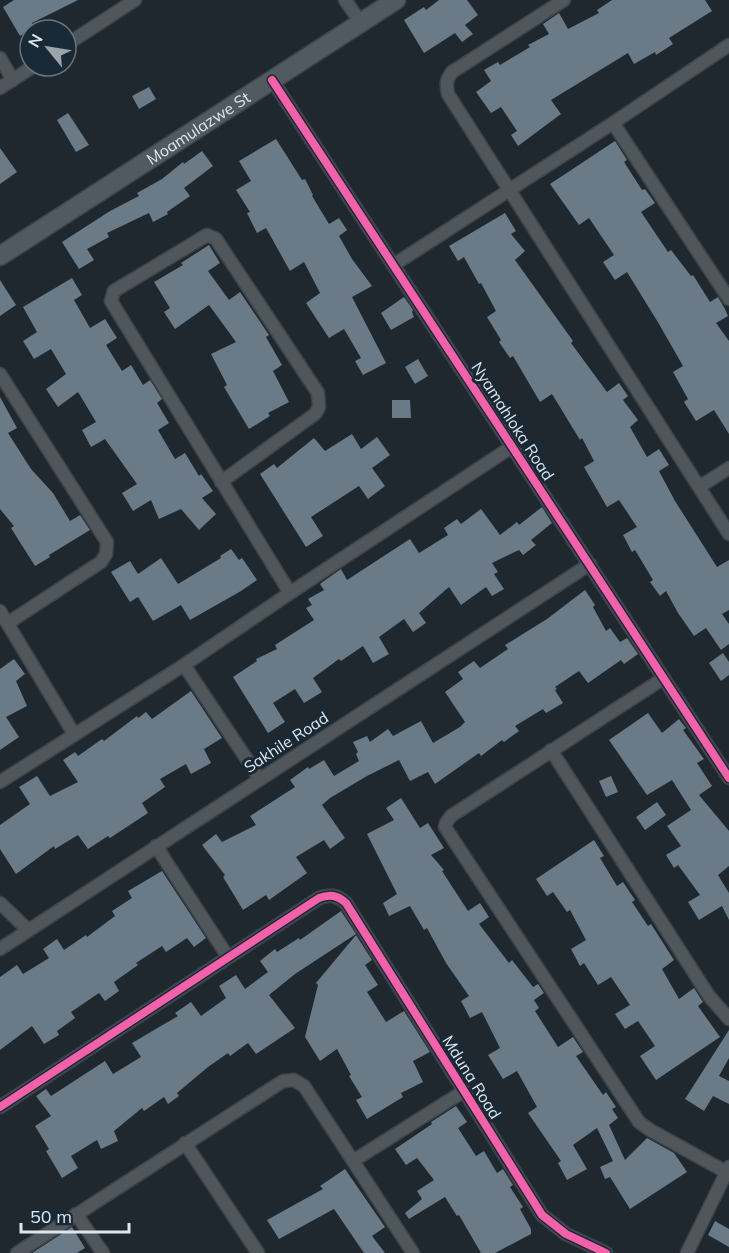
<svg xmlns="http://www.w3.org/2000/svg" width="729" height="1253" font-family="Mulish,sans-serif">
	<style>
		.building { fill: #6a7a87 }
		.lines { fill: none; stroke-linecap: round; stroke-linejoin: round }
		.street-casing { stroke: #3d4449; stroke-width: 15 }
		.secondary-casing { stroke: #3d4449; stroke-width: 21 }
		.street { stroke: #4f565c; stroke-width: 12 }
		.secondary { stroke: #515961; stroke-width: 18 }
		.cycleway-casing { stroke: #192935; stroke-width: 11 }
		.cycleway { stroke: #f560ab; stroke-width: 8 }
		.labels { text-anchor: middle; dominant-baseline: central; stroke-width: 6; stroke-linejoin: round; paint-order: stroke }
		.street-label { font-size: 16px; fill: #dde7ef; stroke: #192935 }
	</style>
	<rect width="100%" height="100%" fill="#1f282f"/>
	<path class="building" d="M14,0H78L32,23L34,27L20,36L3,7Z
		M439,0H467L478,15L465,25L473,34L462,42L455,33L424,53L404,20L424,7L426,10Z
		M612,0H705L712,11L669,38L673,44L656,55L655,52L634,64L628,53L551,100L561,114L518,146L511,135L517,131L501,107L491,113L476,92L491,81L484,70L498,62L500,65L530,47L528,45L549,34L543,24L559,13L568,29L599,13L597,10Z
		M149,87L156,99L139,109L132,96Z
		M68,113L89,145L76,152L57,120Z
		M276,139L302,180L305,179L313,195L312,196L329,224L339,218L347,230L339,236L352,259L372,286L352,297L386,363L363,375L355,361L361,358L344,329L329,338L306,303L320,293L304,262L290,271L266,228L257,233L247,213L250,212L236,190L251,181L239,161Z
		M615,141L627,160L624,162L642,190L645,189L655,203L641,212L668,252L671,250L691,276L693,275L710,302L718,297L725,309L728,316L716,323L729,341V434L714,410L696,421L684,402L688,399L673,372L683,366L659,324L627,272L615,280L603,262L614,255L589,218L579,225L550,184Z
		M0,148L17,172L0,184Z
		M202,151L213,166L184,188L190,196L167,212L168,214L153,222L149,213L107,233L109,237L87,249L94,260L79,269L62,242L110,211L139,196L137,193L162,179L183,162L184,164Z
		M505,213L516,231L511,234L525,251L515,260L573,341L571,343L607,392L619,383L628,396L623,400L638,420L630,427L647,457L659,449L669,465L659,471L675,501L717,567L729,560V610L722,614L729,624V644L721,650L706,628L694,636L678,613L666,591L660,596L650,582L653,580L635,550L632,552L623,535L637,527L619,500L607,507L584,467L594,461L582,438L580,440L552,394L540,402L513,356L510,358L499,342L501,340L487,317L496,311L481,283L479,284L464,257L458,261L449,246Z
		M209,245L220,263L208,271L229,300L240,292L269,335L266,337L282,365L273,371L289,402L268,413L270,416L249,429L224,387L227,385L211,354L236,342L209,305L175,329L164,312L170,308L154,282L183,265L181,263Z
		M72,278L82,295L74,300L90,328L105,319L117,338L106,345L122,371L131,365L143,385L150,380L162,399L157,403L169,423L158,430L175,459L185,453L199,476L201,474L213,491L202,498L216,514L199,530L181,509L159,519L151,500L133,511L122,493L137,484L105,439L91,447L82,430L96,422L78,392L58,407L46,389L66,374L51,349L34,359L23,341L37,332L23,307Z
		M0,280L16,305L0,316Z
		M404,297L413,310L412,312L414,317L391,330L381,313Z
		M418,359L428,376L415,384L405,367Z
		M0,397L17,428L8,433L31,469L53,493L70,521L80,515L90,530L49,555L50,557L35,566L11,528L14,526L0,509Z
		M392,400H410L411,418H392Z
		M352,434L361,449L377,437L390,455L372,468L385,486L368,499L359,486L311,517L323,536L306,547L260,474L274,464L277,468L314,438L325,451Z
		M542,507L552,523L531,540L536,545L523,555L519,550L492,563L498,572L494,574L504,589L492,596L486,587L461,605L449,587L419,613L426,623L413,632L404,619L379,637L389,654L373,663L363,646L341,661L339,659L313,678L322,692L304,703L295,689L273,703L285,722L268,733L233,677L257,661L256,659L277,649L275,645L314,620L306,608L312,605L308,599L324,590L320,584L324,581L341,569L347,580L410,539L419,553L448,535L444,528L457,519L461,524L481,509L500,535L517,522L519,525Z
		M231,549L239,560L242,558L257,580L241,591L190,620L181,605L153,621L138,597L130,602L111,572L130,561L138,574L161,558L178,584L221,558L220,556Z
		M585,590L595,605L593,607L606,631L610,628L620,642L627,638L638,654L624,664L621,660L588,683L579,671L555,687L557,689L555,690L563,703L546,713L543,709L515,726L519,731L504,742L502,740L481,756L479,753L435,784L428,772L410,781L399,760L367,776L330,798L322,805L345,838L330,849L324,840L296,857L307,873L269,900L266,895L243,910L223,877L225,875L202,845L216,834L222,842L256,825L250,816L295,787L290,780L308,767L309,769L324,760L334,776L359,761L356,754L358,752L353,742L367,736L370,742L388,729L393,736L421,721L433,743L460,727L465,722L445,692L463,679L458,672L474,661L480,668L508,649L505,645L547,619Z
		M723,653L729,662V675L721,681L709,663Z
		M14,659L25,674L16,681L27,706L6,717L19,737L0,750V669Z
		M191,691L222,738L204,749L211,763L191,774L186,764L160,779L165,787L142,803L148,813L110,838L108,836L88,849L78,835L55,849L54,846L16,874L0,849V825L30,804L19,787L37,776L50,796L78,782L63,760L75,752L78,756L102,739L104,741L137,716L138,718L146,712L152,719Z
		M648,713L662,733L679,719L686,728L683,730L704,759L697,763L712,786L699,795L729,831V866L718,875L729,893V920L722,906L699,920L688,902L700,895L678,865L674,868L666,855L681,846L667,826L691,810L672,780L647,795L609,740Z
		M611,776L618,792L606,797L599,781Z
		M401,798L420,828L428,823L444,848L431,855L444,870L442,871L468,911L480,903L489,917L479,924L509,963L512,960L533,987L538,984L544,993L534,1000L539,1008L535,1011L558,1047L573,1037L583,1052L576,1056L603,1095L606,1092L616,1107L612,1109L618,1118L609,1125L625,1160L647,1138L674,1153L687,1172L630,1209L610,1177L605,1179L600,1167L613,1161L597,1128L573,1145L587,1169L567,1180L558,1163L561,1161L528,1113L537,1107L517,1071L503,1079L488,1055L500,1048L482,1012L470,1018L461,1001L469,996L446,963L427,928L424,930L410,906L389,916L383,903L397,894L367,834L394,820L386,808Z
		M657,802L666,815L645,830L636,817Z
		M594,840L604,856L600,858L617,886L623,882L635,900L632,902L648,926L651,924L674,960L662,969L679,999L694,988L703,1002L698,1006L720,1037L656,1080L640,1056L655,1046L638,1021L625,1029L615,1014L630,1005L611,977L598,985L584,963L580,966L571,949L586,940L570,910L567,912L553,892L547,896L536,879Z
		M162,871L206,938L194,947L187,938L166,952L162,946L136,963L138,965L114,982L119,991L105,1001L99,993L71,1012L75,1018L57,1031L59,1035L44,1044L32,1026L0,1050V977L17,965L23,974L49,958L43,949L57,939L64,950L86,935L87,937L115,916L112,911L132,898L128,891Z
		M341,911L356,934L295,974L269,995L295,1028L256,1054L248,1043L230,1056L228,1053L208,1067L177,1093L179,1096L168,1104L164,1097L144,1111L142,1108L114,1131L118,1141L101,1149L97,1140L71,1156L78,1168L62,1178L46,1151L49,1149L35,1126L51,1116L36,1096L46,1089L51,1096L105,1061L113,1074L141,1057L132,1043L178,1016L175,1013L191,1002L201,1016L226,998L219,986L236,975L245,989L268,972L260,961L275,949L277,952L299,938L300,940Z
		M356,935L372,960L365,965L378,985L367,992L386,1022L404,1011L430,1052L413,1061L423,1082L401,1093L403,1097L367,1119L356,1100L362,1097L349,1076L351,1075L337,1049L320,1061L305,1037L318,985L316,983Z
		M729,1030V1058L719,1076L729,1081V1104L713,1096L704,1111L685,1099Z
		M456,1106L467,1122L458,1128L476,1156L484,1151L497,1173L503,1169L513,1185L510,1187L523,1207L520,1209L531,1229V1234L495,1253H481L459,1215L457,1216L445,1197L409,1219L405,1213L422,1199L417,1191L434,1180L417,1158L406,1165L395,1149L432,1124L431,1122Z
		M345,1169L385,1227L372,1236L385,1253H364L334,1209L279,1239L267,1220L323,1189L320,1186Z
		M715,1221L729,1229V1247L708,1235Z
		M72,1227L85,1248L77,1253H32Z"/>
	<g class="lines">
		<g class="street-casing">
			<path id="street" d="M345,0L361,23
				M564,0L452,72C446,80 446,84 448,94L729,534
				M66,45L135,0
				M0,58L13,80
				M272,80L729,778
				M0,88L34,66
				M613,123L729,299
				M395,264L613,123L729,45
				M0,374L107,542L106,554L101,562L8,623
				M221,482L315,414L319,407L318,393L216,239L207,235L114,291L111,301L290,593
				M699,487L729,468
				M0,611L74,734
				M184,665L260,779
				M664,678L451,816L446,823L445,827L639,1122L650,1130L726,1172
				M551,750L709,996L729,1019
				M0,782L184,665L290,593L513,446
				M156,846L228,957
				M0,903L28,930
				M0,949L590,564
				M0,1107L319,898C330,894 337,895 346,903L542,1215L566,1234L606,1253
				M185,1143L258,1253
				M353,1161L464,1091
				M76,1214L103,1253
				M17,1253L283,1081L294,1080L304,1086L413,1253
				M687,1253L729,1167"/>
		</g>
		<g class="secondary-casing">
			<g id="secondary">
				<path id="s1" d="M0,256L396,0"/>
			</g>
		</g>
		<use href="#street" class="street"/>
		<use href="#secondary" class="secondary"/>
		<g class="cycleway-casing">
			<path id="cycleway" d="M272,80L729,778
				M0,1107L319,898C330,894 337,895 346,903L542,1215L566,1234L606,1253"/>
		</g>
		<use href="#cycleway" class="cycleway"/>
	</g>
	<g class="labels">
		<g class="street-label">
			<text stroke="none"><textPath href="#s1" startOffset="236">Moamulazwe St</textPath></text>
			<text transform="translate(513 421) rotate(57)">Nyamahloka Road</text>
			<text transform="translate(286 742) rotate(-33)">Sakhile Road</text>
			<text transform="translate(472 1077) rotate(58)">Mduna Road</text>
		</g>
	</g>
	<g transform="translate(48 48) rotate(300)"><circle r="28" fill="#192935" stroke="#67757f" stroke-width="1.5"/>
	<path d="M0-4.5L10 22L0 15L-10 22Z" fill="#9aa4ac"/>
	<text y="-9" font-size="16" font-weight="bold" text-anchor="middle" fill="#dde7ef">N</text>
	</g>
	<path d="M21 1223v9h108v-9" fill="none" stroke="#dde7ef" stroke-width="3"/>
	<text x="30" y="1223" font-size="18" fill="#dde7ef" stroke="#192935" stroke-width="4.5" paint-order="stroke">50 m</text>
</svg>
